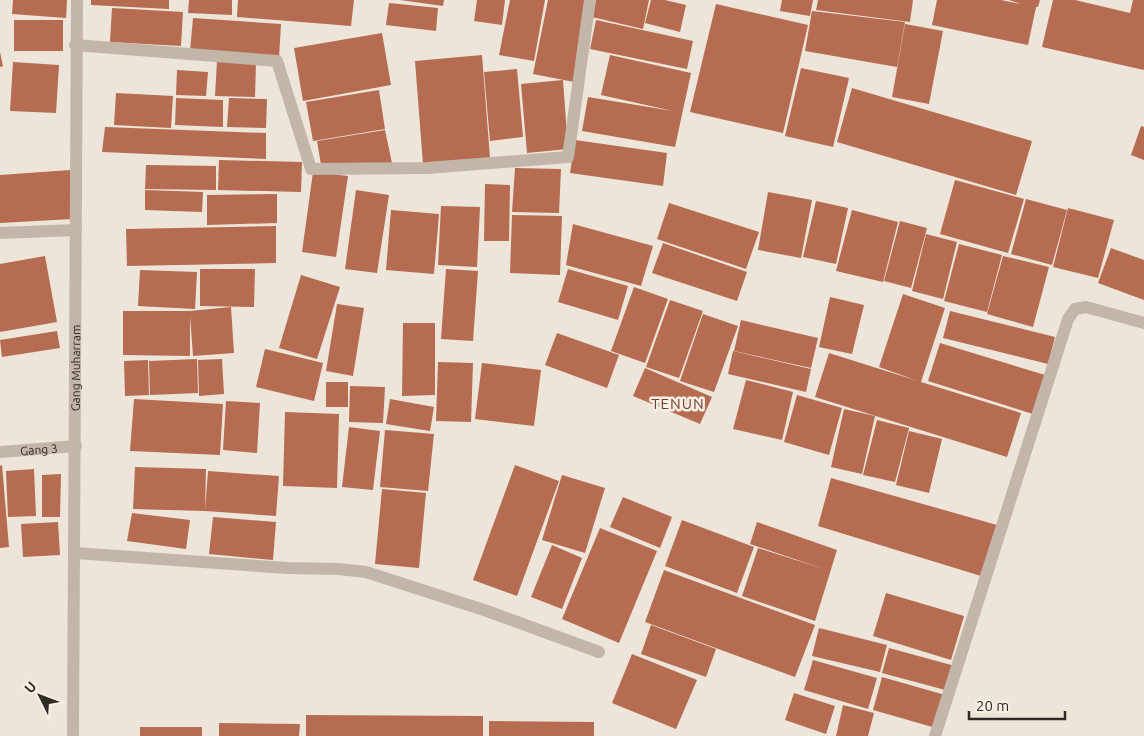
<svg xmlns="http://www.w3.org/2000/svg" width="1144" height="736" font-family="Ubuntu,sans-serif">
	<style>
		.building { fill: #b56c50 }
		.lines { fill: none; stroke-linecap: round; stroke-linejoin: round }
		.service { stroke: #c3b5a8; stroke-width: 12 }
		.minor { stroke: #c3b5a8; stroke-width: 12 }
		.labels { text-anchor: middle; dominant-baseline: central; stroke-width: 5; stroke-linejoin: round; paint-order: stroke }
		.street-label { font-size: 12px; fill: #312b27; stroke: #f6efe5 }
		.quarter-label { font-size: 15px; letter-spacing: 1px; fill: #753f2b; stroke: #f6efe5 }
	</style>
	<rect width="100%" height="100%" fill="#ede5da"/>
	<path class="building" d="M13,0H67L66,18L12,14Z
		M91,0H169V9L91,5Z
		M189,0H232V15L188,13Z
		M238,0H354L351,26L237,17Z
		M400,0H444L443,6Z
		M477,0H505L502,25L474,21Z
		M510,0H545L534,61L499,55Z
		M548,0H589L574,82L533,74Z
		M596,0H649L643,29L592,17Z
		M651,0H665L686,5L680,32L645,23Z
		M782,0H813L810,16L780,11Z
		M818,0H913L910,22L816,10Z
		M937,0H1001L1021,4L1009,0H1040L1038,7H1036L1028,45L932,25Z
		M1053,0H1075L1130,13L1133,0H1144V70L1042,47Z
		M389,3L438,8L436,31L386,25Z
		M716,4L808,25L783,133L690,112Z
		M112,8L183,12L181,46L110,42Z
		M812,11L905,22L897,67L805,51Z
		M193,18L281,24L279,58L190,51Z
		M14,20H63V51H14Z
		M596,20L693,41L687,69L590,49Z
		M905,24L943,31L929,104L892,97Z
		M382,33L391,85L303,101L294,48Z
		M0,52L3,66L0,67Z
		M482,55L490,158L423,164L415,61Z
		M610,55L691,73L675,147L582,131L588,97L673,111L601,95Z
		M217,61L256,63L255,97L215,96Z
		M13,62L59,65L56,113L10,111Z
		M801,68L849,78L833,147L785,136Z
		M517,69L523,137L490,141L484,72Z
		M177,70L208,72L206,96L176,95Z
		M563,80L568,149L527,153L521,84Z
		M852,88L1032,141L1016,195L837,142Z
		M379,90L385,129L313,141L306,102Z
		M116,93L173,96L171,128L114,125Z
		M176,98L223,100V127L175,125Z
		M229,98L267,99L266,128L227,127Z
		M1141,126L1144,127V160L1131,155Z
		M105,127L266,133V159L102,152Z
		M385,130L392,163L321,165L317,141Z
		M575,140L667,153L663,186L570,173Z
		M219,160L302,162L301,192L218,190Z
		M146,165L216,166V190L145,189Z
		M515,168L561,169L559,213L512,212Z
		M70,170L73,219L0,223V175Z
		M313,172L348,176L336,257L302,252Z
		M955,180L1024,199L1008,253L940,234Z
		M485,184L510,185L509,241H484Z
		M145,190L203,192L202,212L145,210Z
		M356,190L389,195L377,273L345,269Z
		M768,192L812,200L801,258L758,250Z
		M277,194V223L207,225V195Z
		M1026,199L1067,210L1052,265L1011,254Z
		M816,201L848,208L836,264L803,257Z
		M669,203L759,232L746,269L657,239Z
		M441,206L480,207L477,267L438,265Z
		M1068,208L1114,220L1098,278L1053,267Z
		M391,210L439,214L434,274L386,270Z
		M852,210L898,222L883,282L836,271Z
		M512,215L562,216L560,275L510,273Z
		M900,221L927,228L911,288L884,281Z
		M573,224L653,246L641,286L566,265Z
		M276,226V263L127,266L126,229Z
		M926,234L957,242L943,299L912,291Z
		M663,243L747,272L737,301L652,273Z
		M959,244L1002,255L987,312L944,301Z
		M1111,248L1144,260V300L1098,283Z
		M45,256L57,322L0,332V264Z
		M1003,256L1049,267L1033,327L987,314Z
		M200,269H255L254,307L200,306Z
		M446,269L478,271L473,341L441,339Z
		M568,269L628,286L618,320L558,302Z
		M140,270L197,272L195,309L138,306Z
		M301,275L340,287L317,359L279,348Z
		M634,287L668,299L645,363L611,351Z
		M903,294L945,308L921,382L1021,413L1007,457L815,397L829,353L918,381L879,367Z
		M830,297L864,305L852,354L819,347Z
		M670,300L703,311L679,378L646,367Z
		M337,304L364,308L353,376L326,371Z
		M231,307L234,353L193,356L190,315V356L123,355V311H190Z
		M950,311L1055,337L1048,364L943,338Z
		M703,314L738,326L714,392L680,381Z
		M741,320L818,338L811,368L734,351Z
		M403,323H435V395L402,396Z
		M57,331L60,348L2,357L0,340Z
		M557,333L619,355L607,388L545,365Z
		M940,343L1045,375L1033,414L928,381Z
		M265,349L323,363L314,401L256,387Z
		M733,351L811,369L806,392L728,374Z
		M197,359L198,393L150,395L149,361Z
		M222,359L224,394L199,396L198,360Z
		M148,360L149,395L125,396L124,361Z
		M438,362L473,363L471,422L436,421Z
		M482,363L541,370L534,426L475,419Z
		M645,368L712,397L700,424L633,396Z
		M746,380L793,392L782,440L733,429Z
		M326,382H348V407H326Z
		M350,386L385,387L383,423L349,422Z
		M797,395L842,408L829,455L784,442Z
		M134,399L223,404L220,455L130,451Z
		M390,399L434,407L430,431L386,424Z
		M226,401L260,403L257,453L223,450Z
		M844,409L875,416L862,474L831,467Z
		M285,412L339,414L337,488L283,486Z
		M877,420L909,428L895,482L863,475Z
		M349,427L380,431L373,490L342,487Z
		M385,430L434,434L428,491L380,487Z
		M909,431L942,439L929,493L896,485Z
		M2,465L9,547L0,548V466Z
		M515,465L559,481L517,596L473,580Z
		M135,467L206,469L205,511L133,509Z
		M34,469L36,516L8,517L6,471Z
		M208,471L279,476L276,516L205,511Z
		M61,474L60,517H42V475Z
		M562,475L605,488L585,553L542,540Z
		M831,478L997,525L981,576L818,526Z
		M382,489L426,493L419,568L375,564Z
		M623,497L672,517L660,548L610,527Z
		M132,513L190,520L186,549L127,541Z
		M213,517L276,522L273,560L209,554Z
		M682,520L754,547L737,593L665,566Z
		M58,522L60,555L23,557L21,524Z
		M757,522L837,550L815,621L742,596L758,548L827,570L750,544Z
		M600,528L657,551L619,643L562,619Z
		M552,545L582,558L562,609L531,597Z
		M664,570L815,625L795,677L645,622Z
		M886,593L964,616L951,660L873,636Z
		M651,625L716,649L706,677L641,654Z
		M819,628L887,645L880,672L812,656Z
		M889,648L955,666L949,691L882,673Z
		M632,654L697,680L676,729L612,703Z
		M813,660L877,678L868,709L804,690Z
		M882,677L945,695L936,728L873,710Z
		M794,693L835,706L826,734L785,720Z
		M843,705L874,713L868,736H836Z
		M306,715L483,716V736H306Z
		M489,721L594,722V736H489Z
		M219,723L300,724L299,736H219Z
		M140,727H202V736H140Z"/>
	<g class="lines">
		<g class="service">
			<path id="s1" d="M0,452L76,446"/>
			<path d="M935,736L1068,319L1075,309L1086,307L1144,323"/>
		</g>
		<g class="minor">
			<path d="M75,45L277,61L311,169L427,168L568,157L590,0"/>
			<path d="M0,233L76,230"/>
			<path d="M75,553L287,568L339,569L366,572L487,611L599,652"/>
			<path id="s2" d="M73,736L77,0"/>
		</g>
	</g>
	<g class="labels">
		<g class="street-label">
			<text stroke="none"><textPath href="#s2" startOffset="368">Gang Muharram</textPath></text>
			<text stroke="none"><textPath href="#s1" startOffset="39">Gang 3</textPath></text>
		</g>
		<g class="quarter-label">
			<text x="678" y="403">TENUN</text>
		</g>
	</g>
	<g transform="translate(40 696) rotate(312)" stroke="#f6efe5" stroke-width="4" paint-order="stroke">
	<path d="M0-4L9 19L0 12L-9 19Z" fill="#312b27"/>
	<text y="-8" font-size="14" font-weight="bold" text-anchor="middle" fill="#312b27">U</text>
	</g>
	<path d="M969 711v8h96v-8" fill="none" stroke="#312b27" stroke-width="2.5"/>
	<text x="976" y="711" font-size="15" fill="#312b27" stroke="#f6efe5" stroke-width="4" paint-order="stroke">20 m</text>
</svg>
